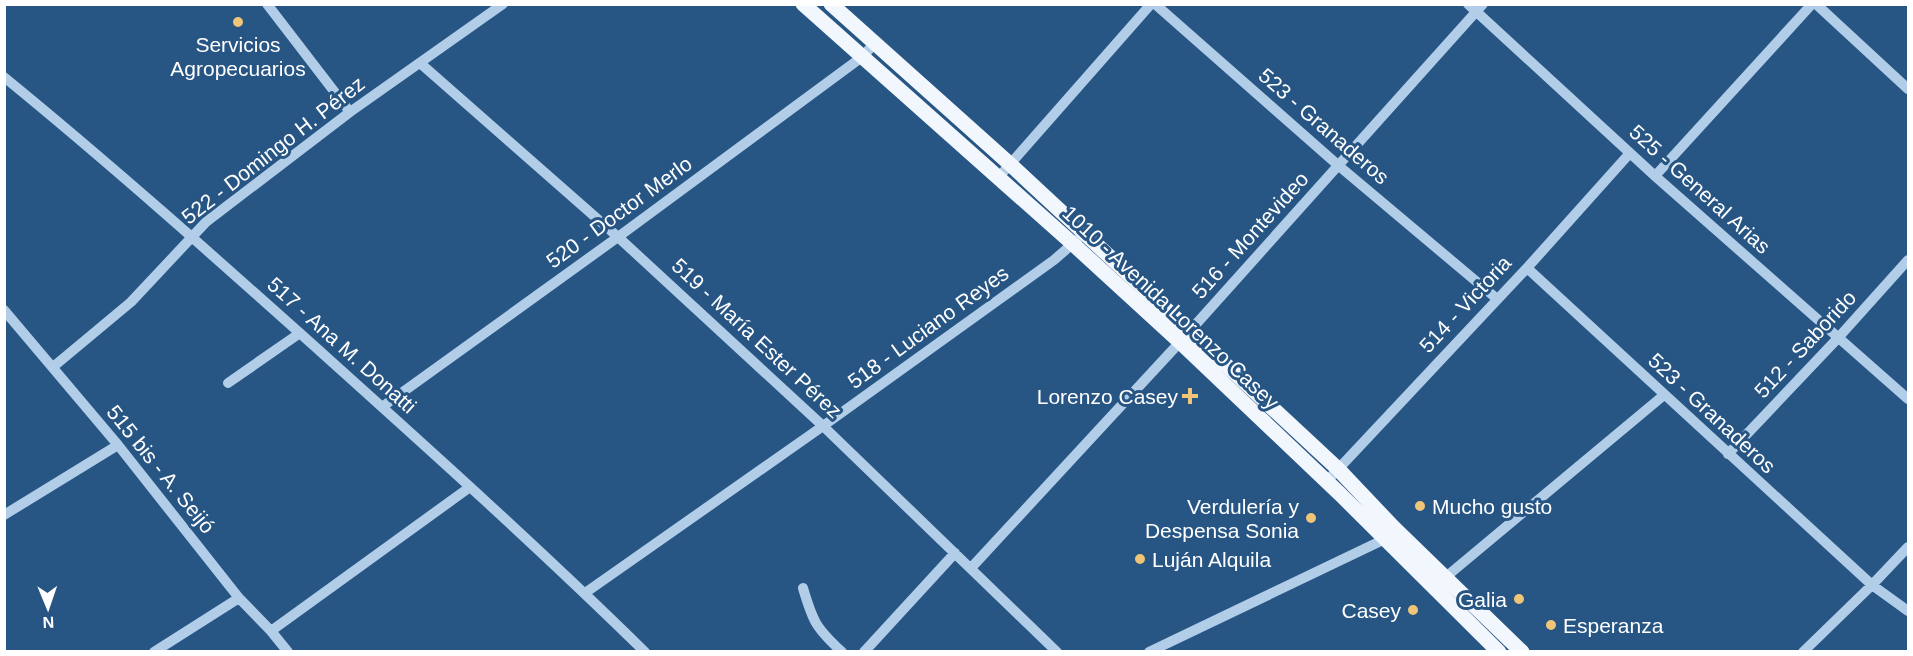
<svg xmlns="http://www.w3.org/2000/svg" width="1913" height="656" font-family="Arial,sans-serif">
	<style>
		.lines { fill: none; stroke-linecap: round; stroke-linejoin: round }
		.minor { stroke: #b1cde7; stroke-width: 10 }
		.major { stroke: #f2f7fe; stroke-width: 15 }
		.poi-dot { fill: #efc577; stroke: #275584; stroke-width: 2 }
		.labels { text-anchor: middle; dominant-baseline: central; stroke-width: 6; stroke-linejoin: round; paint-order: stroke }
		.poi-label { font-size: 21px; fill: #fff; stroke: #275584; text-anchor: end }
		.street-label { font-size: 21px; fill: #fff; stroke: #275584 }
	</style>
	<rect width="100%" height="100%" fill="#275584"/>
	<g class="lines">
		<path class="minor" d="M267,4L350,112
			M1155,4L1339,166L1496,298
			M1468,4L1655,176L1908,399
			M1816,4L1908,89
			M420,63L618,237L823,426L1057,652
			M4,77C113,166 218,260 322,353C431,451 540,549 645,652
			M1655,176L1812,4
			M998,178L1151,4
			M1527,268L1872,585L1908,611
			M4,310L118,445L239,598L271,631L288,652
			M53,367L131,302L206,222L350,112L503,4
			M228,383L300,333
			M382,407L618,237L862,57L875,43
			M1728,454L1838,338L1908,260
			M1327,481L1527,268L1630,153
			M4,515L118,445
			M971,568L1180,342L1483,4
			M1441,581L1664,395
			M803,588C813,622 816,628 842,652
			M585,593L823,426L1054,260L1077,240
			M271,631L470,487
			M154,652L239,598
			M864,652L955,553
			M1149,652L1385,539L1389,535
			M1803,652L1872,585L1908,547"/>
		<path class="major" d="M803,4L1073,244L1180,342L1340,494L1499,652
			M831,4L1011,165L1338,469L1394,528L1522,652"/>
	</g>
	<g class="poi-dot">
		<circle cx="238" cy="22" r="6"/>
		<path d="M1187 387h6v6h6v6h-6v6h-6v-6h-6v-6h6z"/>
		<circle cx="1420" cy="506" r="6"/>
		<circle cx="1311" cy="518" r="6"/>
		<circle cx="1140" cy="559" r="6"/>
		<circle cx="1519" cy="599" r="6"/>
		<circle cx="1413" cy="610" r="6"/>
		<circle cx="1551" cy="625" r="6"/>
	</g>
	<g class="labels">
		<g class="poi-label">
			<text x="238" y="44" text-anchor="middle">Servicios<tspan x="238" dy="24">Agropecuarios</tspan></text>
			<text x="1178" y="396">Lorenzo Casey</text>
			<text x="1299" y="506">Verdulería y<tspan x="1299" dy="24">Despensa Sonia</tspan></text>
			<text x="1432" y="506" text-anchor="start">Mucho gusto</text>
			<text x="1152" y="559" text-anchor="start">Luján Alquila</text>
			<text x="1507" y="599">Galia</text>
			<text x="1401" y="610">Casey</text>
			<text x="1563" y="625" text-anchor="start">Esperanza</text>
		</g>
		<g class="street-label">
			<text transform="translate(1324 126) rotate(41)">523 - Granaderos</text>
			<text transform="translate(273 150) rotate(-38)">522 - Domingo H. Pérez</text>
			<text transform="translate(1700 189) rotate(42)">525 - General Arias</text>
			<text transform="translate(619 212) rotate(-36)">520 - Doctor Merlo</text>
			<text transform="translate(1250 235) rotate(-48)">516 - Montevideo</text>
			<text transform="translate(1465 304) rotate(-47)">514 - Victoria</text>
			<text transform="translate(1171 307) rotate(43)">1010 - Avenida Lorenzo Casey</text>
			<text transform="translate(928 327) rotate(-36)">518 - Luciano Reyes</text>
			<text transform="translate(757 338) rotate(43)">519 - María Ester Pérez</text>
			<text transform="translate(1805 344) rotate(-47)">512 - Saborido</text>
			<text transform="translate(342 345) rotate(42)">517 - Ana M. Donatti</text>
			<text transform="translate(1712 413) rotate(43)">523 - Granaderos</text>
			<text transform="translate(161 469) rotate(51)">515 bis - A. Seijó</text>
		</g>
	</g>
	<rect width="1913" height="656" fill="none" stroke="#ffffff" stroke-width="12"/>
	<g transform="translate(48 608) rotate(178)" stroke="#275584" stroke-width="4.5" paint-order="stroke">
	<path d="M0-4.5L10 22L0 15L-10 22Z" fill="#ffffff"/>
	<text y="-9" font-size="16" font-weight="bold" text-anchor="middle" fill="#ffffff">N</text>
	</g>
</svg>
